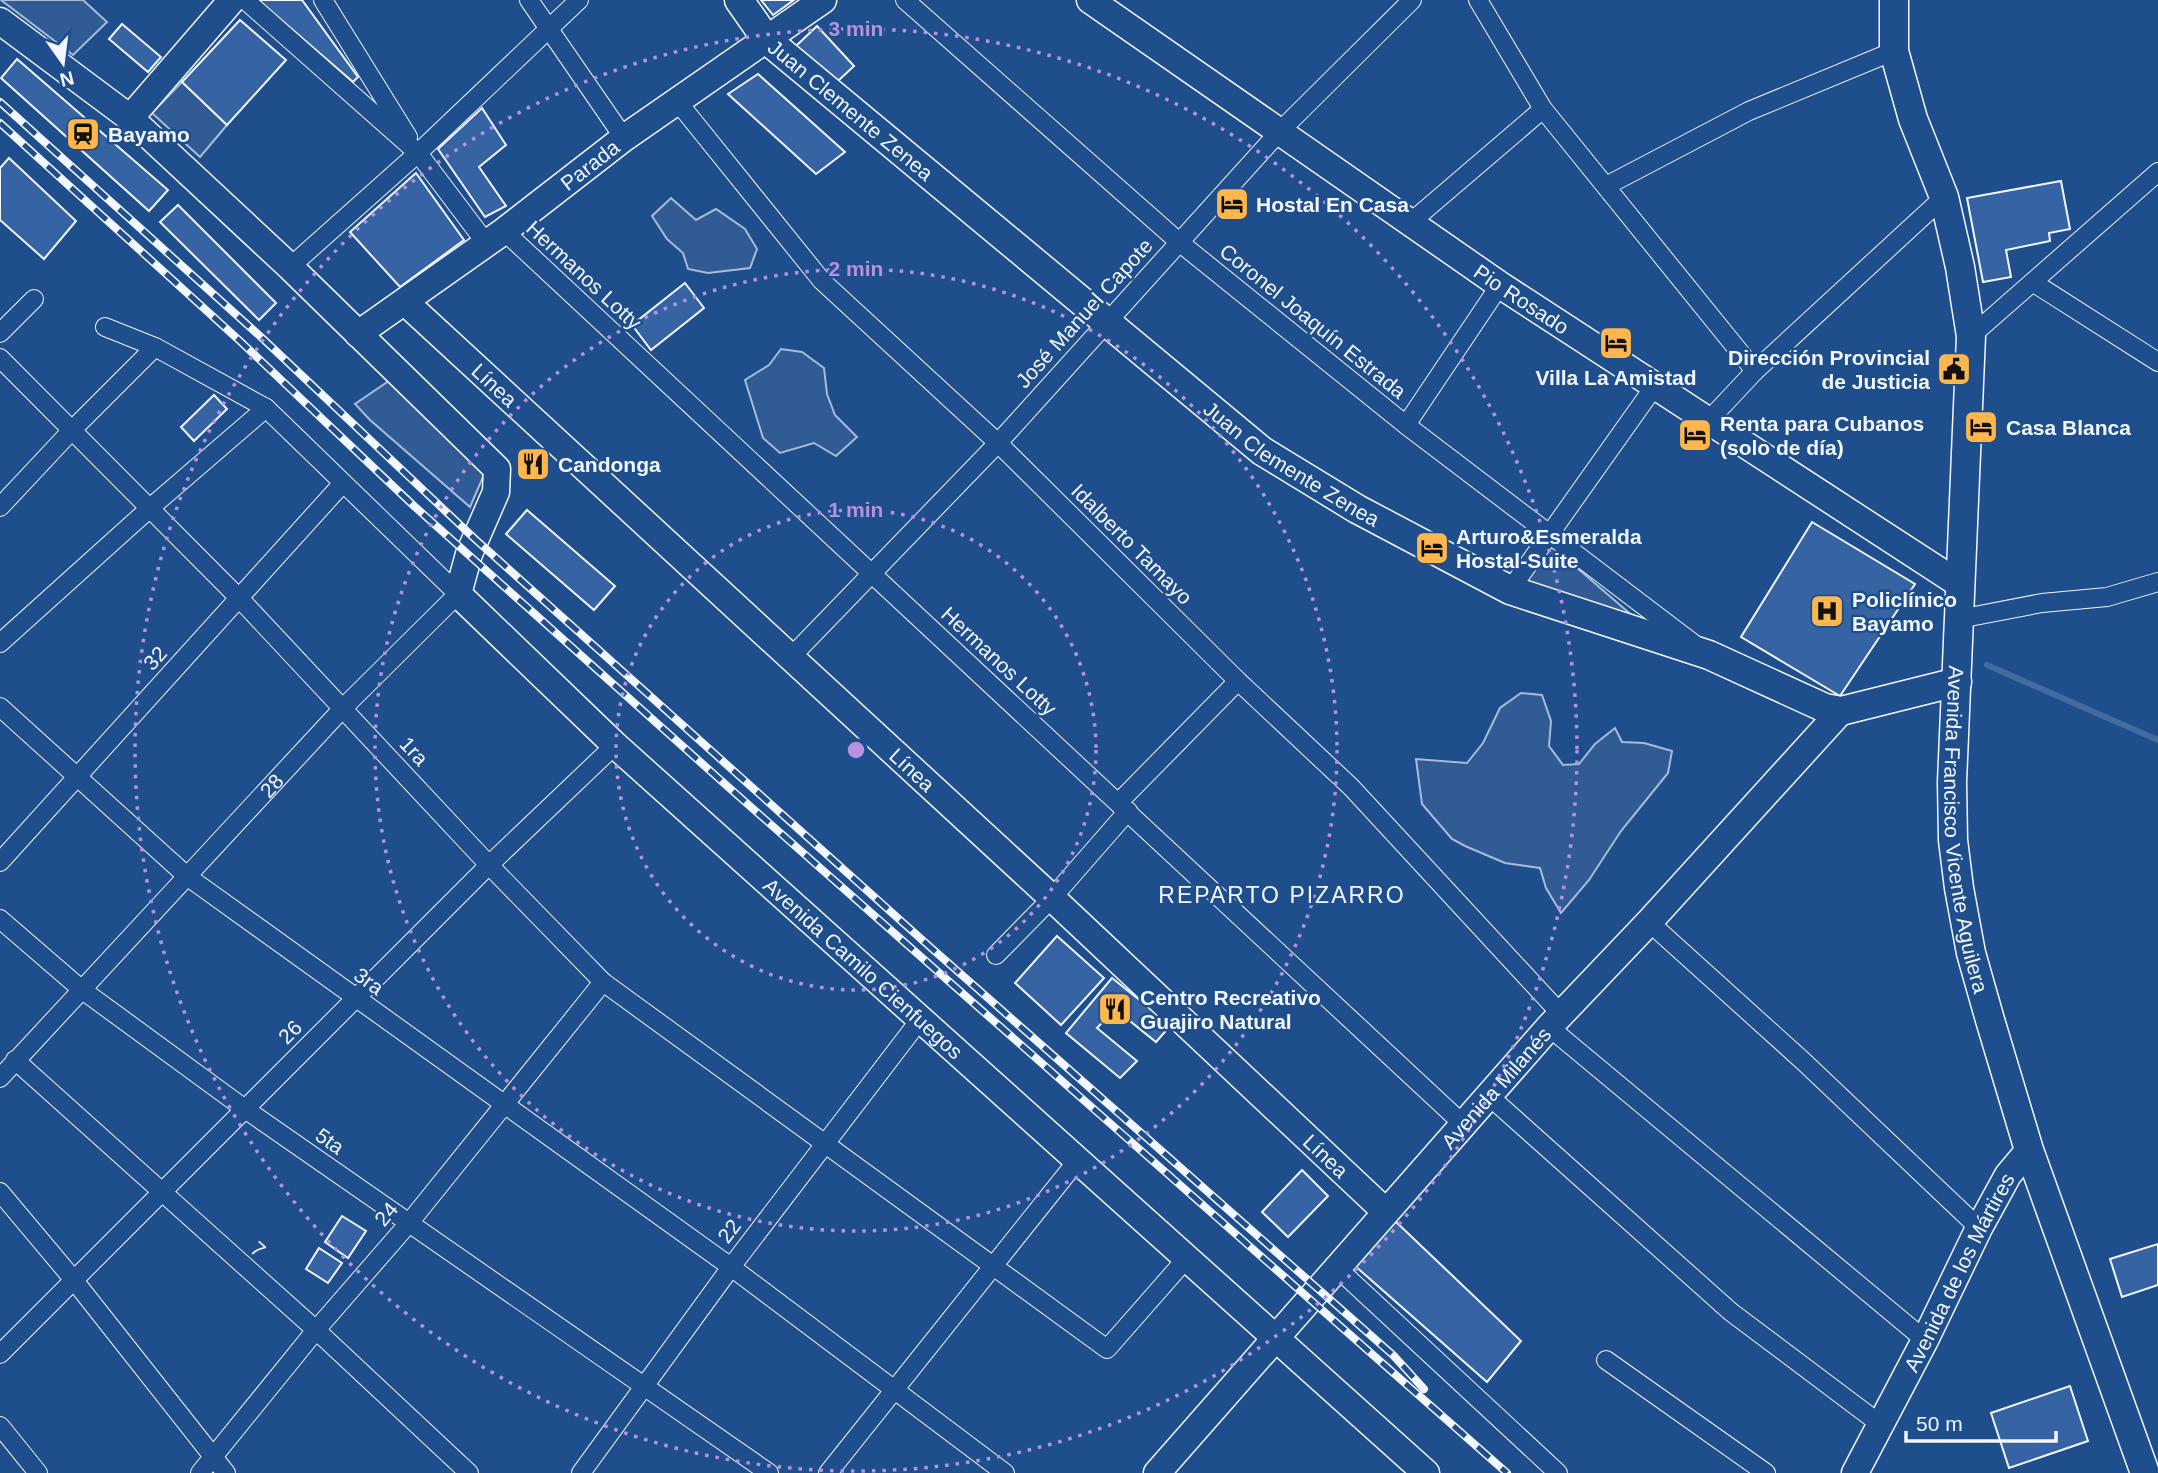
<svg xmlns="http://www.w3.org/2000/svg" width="2158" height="1473" font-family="Helvetica,sans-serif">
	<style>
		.built { fill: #305b95; stroke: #a8bbd7; stroke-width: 2 }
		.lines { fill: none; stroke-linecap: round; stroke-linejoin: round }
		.stream { stroke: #446ba0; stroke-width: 6 }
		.building { fill: #3563a3; stroke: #f2f6ff; stroke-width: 2 }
		.street-casing { stroke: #f2f6ff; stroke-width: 20 }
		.secondary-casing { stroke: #f2f6ff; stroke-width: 29 }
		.primary-casing { stroke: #f2f6ff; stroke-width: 31 }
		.street { stroke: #1f4e8c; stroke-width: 18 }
		.secondary { stroke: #1f4e8c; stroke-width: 26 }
		.primary { stroke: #1f4e8c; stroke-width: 28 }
		.rail-casing { stroke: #f2f6ff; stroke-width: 8 }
		.rail { stroke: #1f4e8c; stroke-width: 5; stroke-dasharray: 16; stroke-linecap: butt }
		.ring { fill: none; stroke: #b691df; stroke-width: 3.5; stroke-dasharray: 3.5 7 }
		.labels { text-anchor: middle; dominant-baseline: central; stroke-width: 5; stroke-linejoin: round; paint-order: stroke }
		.street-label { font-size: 21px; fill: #f2f6ff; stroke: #1f4e8c }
		.poi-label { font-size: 21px; font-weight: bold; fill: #f2f6ff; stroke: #1f4e8c; text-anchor: start }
		.neighbourhood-label { font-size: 23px; letter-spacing: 2px; fill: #f2f6ff; stroke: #1f4e8c }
		.centre { fill: #b691df; stroke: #1f4e8c; stroke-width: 3.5 }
		.ring-label { font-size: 21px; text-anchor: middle; font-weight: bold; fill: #b691df; stroke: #1f4e8c; stroke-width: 5; stroke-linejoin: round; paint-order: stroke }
	</style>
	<rect width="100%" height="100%" fill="#1f4e8c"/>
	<path class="built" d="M1,0H83L107,22L73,55Z
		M182,82L227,125L200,157L152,113Z
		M671,198L696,220L716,209L745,229L757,249L750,268L708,273L688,269L683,253L667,239L652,216Z
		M781,349L802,352L824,368L827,394L835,415L857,437L836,456L814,443L780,453L763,438L745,380L769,365Z
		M399,374L486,470L470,507L370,420L355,404Z
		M1547,542L1635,618L1517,583Z
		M1521,693L1542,695L1551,721L1549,746L1563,765L1579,764L1595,744L1615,728L1622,742L1644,743L1672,751L1668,773L1621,831L1589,880L1561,913L1546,888L1540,868L1505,863L1465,846L1452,839L1422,804L1416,759L1467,763L1483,743L1500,708Z"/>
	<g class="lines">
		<path class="stream" d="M1987,665L2158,740"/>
	</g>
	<path class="building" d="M258,0H302L358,77L353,82Z
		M761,0H794L773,15Z
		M240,20L286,60L227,125L182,82Z
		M122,24L161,57L148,72L109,39Z
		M817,26L854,66L837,82L796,46Z
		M17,59L168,190L149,211L1,78Z
		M758,74L845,152L816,174L728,94Z
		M482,108L506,145L479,167L506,206L485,217L438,149Z
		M9,158L76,221L44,259L0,220V168Z
		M416,173L464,240L400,287L350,232Z
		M2061,181L2070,229L2049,233L2050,241L2006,250L2011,277L1983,282L1967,198Z
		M178,205L276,303L259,320L160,222Z
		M685,283L704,308L651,350L632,325Z
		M214,395L227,409L194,441L181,427Z
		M527,510L615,586L594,610L506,534Z
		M1812,522L1915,584L1840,696L1741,637Z
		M1057,936L1104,978L1061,1025L1015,983Z
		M1112,978L1171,1025L1156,1042L1115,1009L1097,1028L1137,1061L1120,1078L1066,1033Z
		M1302,1170L1328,1196L1288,1237L1262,1212Z
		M342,1216L366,1231L348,1258L325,1242Z
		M1394,1220L1521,1341L1487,1382L1354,1265Z
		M2158,1244V1285L2122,1297L2110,1259Z
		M319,1248L342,1263L328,1283L306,1269Z
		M2070,1386L2088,1441L2009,1468L1991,1413Z"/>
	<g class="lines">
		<g class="street-casing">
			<g id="street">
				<path d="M245,0L418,153L486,243"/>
				<path d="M323,0L408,137"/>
				<path d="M529,0L624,138"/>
				<path d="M905,0L1179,242L1406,425L1694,644"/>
				<path d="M1478,0L1543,109L1755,371"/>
				<path d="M677,101L822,281L998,443L1238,681L1351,787L1561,1014"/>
				<path d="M1606,186L1749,111L1894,51"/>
				<path d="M1411,222L1543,109"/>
				<path d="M504,231C823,530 1144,827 1464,1125"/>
				<path d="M290,267L418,153L579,0"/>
				<path d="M2034,283L2158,362"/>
				<path d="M0,333L34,299"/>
				<path d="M1971,336L2158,172"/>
				<path d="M0,358L240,599L489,865L603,982L1107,1349L1186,1259"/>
				<path d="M1709,420L1755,371L1944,197"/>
				<path d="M1406,425L1500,285"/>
				<path d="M0,507L73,429L155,347"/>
				<path d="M1510,590L1654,387"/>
				<path d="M1959,619L2042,603L2107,597L2158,582"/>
				<path d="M0,643L150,508L266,408"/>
				<path d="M791,657L998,443L1280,131L1412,0"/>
				<path d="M0,707L188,877L731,1267L1005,1473"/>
				<path d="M1119,802L1238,681"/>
				<path d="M0,862L343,483"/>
				<path d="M0,919L81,989L245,1109L769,1473"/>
				<path d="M1649,922L1803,1061L1979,1228"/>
				<path d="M996,955L1052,898L1128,811"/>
				<path d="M1549,1027L1925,1340"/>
				<path d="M15,1060L316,1330L469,1473"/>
				<path id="s1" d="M0,1078L343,708L458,594L266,408L155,347L105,327"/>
				<path d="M1489,1096L1731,1312L1880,1424"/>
				<path d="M0,1192L73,1279L226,1473"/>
				<path d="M1336,1267L1558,1473"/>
				<path d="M0,1354L489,865L615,745"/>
				<path d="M1606,1360L1766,1473"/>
				<path d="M0,1426L38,1473"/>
				<path d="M200,1473L316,1330L409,1223L603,982"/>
				<path d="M581,1473L731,1267L919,1021"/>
				<path d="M828,1473L1077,1161"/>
			</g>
		</g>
		<g class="secondary-casing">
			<g id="secondary">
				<path id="s2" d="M1090,0L1500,285L1961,585"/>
				<path id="s3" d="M0,21L130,118L290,267L497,469L496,492L469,554L458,594L615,745L1426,1473"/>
				<path d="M130,118L232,0"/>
				<path id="s4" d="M405,302L1052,898L1386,1212"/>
				<path id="s5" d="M358,334L504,231L624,138L823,0"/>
				<path id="s6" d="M1157,1473L1549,1027L1649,922L1841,711"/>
				<path id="s7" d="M1855,1473L1925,1340L1979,1228L2008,1175L2029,1150"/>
			</g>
		</g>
		<g class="primary-casing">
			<g id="primary">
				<path id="s8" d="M739,0L767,40L1262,451L1357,509L1510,590L1709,655L1825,708L1841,711L1957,682"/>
				<path id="s9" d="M1894,0V51L1913,119L1944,197L1960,267L1971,336L1952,782L1953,840L1959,888L1971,953L1990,1020L2029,1150L2145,1473"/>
			</g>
		</g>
		<use href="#street" class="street"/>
		<use href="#secondary" class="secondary"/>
		<use href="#primary" class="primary"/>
		<g class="rail-casing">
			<path id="rail" d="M0,102L261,337L475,539L929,946L1393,1355L1424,1389
				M0,123L241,342L414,506L726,785L1507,1473"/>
		</g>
		<use href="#rail" class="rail"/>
	</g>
	<g class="ring">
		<circle cx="856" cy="750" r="240"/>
		<circle cx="856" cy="750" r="481"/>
		<circle cx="856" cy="750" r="721"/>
	</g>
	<defs>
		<g id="station-square" transform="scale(1.75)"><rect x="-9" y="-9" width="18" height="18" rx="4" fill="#ffb74d" stroke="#1f4e8c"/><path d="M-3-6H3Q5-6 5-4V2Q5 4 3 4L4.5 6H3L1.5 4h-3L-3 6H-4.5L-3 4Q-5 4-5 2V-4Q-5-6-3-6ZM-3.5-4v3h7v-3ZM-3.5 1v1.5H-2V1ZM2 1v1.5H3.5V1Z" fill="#111"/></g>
		<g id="hotel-square" transform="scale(1.75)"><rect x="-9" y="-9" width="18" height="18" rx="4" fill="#ffb74d" stroke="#1f4e8c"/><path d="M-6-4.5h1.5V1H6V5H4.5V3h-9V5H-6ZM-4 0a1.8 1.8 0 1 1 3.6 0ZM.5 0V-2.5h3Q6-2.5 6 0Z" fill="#111"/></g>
		<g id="civic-square" transform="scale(1.75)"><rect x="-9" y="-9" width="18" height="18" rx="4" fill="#ffb74d" stroke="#1f4e8c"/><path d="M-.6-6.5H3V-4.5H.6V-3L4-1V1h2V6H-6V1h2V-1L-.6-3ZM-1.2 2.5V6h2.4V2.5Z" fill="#111"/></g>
		<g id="restaurant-square" transform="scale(1.75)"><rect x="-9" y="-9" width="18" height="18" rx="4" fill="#ffb74d" stroke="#1f4e8c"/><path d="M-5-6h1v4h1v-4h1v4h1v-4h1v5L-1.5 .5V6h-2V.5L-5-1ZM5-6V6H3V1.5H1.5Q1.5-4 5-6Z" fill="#111"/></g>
		<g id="hospital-square" transform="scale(1.75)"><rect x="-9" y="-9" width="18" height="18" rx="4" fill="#ffb74d" stroke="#1f4e8c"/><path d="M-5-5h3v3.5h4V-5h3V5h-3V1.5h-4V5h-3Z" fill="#111"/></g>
	</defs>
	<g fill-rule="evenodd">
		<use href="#station-square" x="83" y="134"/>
		<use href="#hotel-square" x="1232" y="204"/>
		<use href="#hotel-square" x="1616" y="343"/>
		<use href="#civic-square" x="1954" y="369"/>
		<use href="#hotel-square" x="1981" y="427"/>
		<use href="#hotel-square" x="1695" y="435"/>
		<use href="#restaurant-square" x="533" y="464"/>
		<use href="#hotel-square" x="1432" y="548"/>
		<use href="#hospital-square" x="1827" y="611"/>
		<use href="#restaurant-square" x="1115" y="1009"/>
	</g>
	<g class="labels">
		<g class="street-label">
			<text stroke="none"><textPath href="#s8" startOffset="158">Juan Clemente Zenea</textPath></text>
			<text stroke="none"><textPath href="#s5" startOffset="287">Parada</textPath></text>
			<text transform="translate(584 275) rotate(43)">Hermanos Lotty</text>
			<text stroke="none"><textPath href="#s2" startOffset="525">Pio Rosado</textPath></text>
			<text transform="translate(1084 313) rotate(-48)">José Manuel Capote</text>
			<text transform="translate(1313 321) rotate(39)">Coronel Joaquín Estrada</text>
			<text stroke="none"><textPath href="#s4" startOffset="122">Línea</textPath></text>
			<text stroke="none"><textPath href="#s8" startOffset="724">Juan Clemente Zenea</textPath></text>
			<text transform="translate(1132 544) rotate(45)">Idalberto Tamayo</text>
			<text transform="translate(155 658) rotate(-48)">32</text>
			<text transform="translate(999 661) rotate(43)">Hermanos Lotty</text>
			<text transform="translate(414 751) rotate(47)">1ra</text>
			<text stroke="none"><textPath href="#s4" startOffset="690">Línea</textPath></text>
			<text stroke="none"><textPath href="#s1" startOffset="399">28</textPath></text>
			<text stroke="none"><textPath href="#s9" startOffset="842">Avenida Francisco Vicente Aguilera</textPath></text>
			<text stroke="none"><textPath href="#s3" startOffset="1354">Avenida Camilo Cienfuegos</textPath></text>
			<text transform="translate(369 981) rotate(36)">3ra</text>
			<text transform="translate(290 1032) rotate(-45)">26</text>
			<text stroke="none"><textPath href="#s6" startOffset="513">Avenida Milanés</textPath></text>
			<text transform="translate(330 1141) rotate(35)">5ta</text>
			<text stroke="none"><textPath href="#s4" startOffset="1256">Línea</textPath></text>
			<text transform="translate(386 1214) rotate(-50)">24</text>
			<text transform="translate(729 1231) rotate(-53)">22</text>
			<text transform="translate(258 1249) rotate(42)">7</text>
			<text stroke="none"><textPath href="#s7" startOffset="226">Avenida de los Mártires</textPath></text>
		</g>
		<g class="poi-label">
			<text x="108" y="134">Bayamo</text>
			<text x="1256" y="204">Hostal En Casa</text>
			<text x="1930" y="357" text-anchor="end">Dirección Provincial<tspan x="1930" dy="24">de Justicia</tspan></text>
			<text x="1616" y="377" text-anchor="middle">Villa La Amistad</text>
			<text x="1720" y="423">Renta para Cubanos<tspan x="1720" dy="24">(solo de día)</tspan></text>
			<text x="2006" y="427">Casa Blanca</text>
			<text x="558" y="464">Candonga</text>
			<text x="1456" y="536">Arturo&amp;Esmeralda<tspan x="1456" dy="24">Hostal-Suite</tspan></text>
			<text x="1852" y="599">Policlínico<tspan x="1852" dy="24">Bayamo</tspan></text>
			<text x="1140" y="997">Centro Recreativo<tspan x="1140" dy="24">Guajiro Natural</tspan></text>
		</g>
		<g class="neighbourhood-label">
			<text x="1282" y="895">REPARTO PIZARRO</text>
		</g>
	</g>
	<circle cx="856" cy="750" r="10" class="centre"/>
	<g class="ring-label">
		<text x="856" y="36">3 min</text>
		<text x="856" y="276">2 min</text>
		<text x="856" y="517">1 min</text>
	</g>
	<g transform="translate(63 63) rotate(166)" stroke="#1f4e8c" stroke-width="5" paint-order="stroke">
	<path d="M0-5L12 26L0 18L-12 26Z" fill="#f2f6ff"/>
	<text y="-10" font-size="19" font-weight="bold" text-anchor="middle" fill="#f2f6ff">N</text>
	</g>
	<path d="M1906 1431v10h150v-10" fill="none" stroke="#f2f6ff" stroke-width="3.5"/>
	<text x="1916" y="1431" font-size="21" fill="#f2f6ff" stroke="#1f4e8c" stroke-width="5" paint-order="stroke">50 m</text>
</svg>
